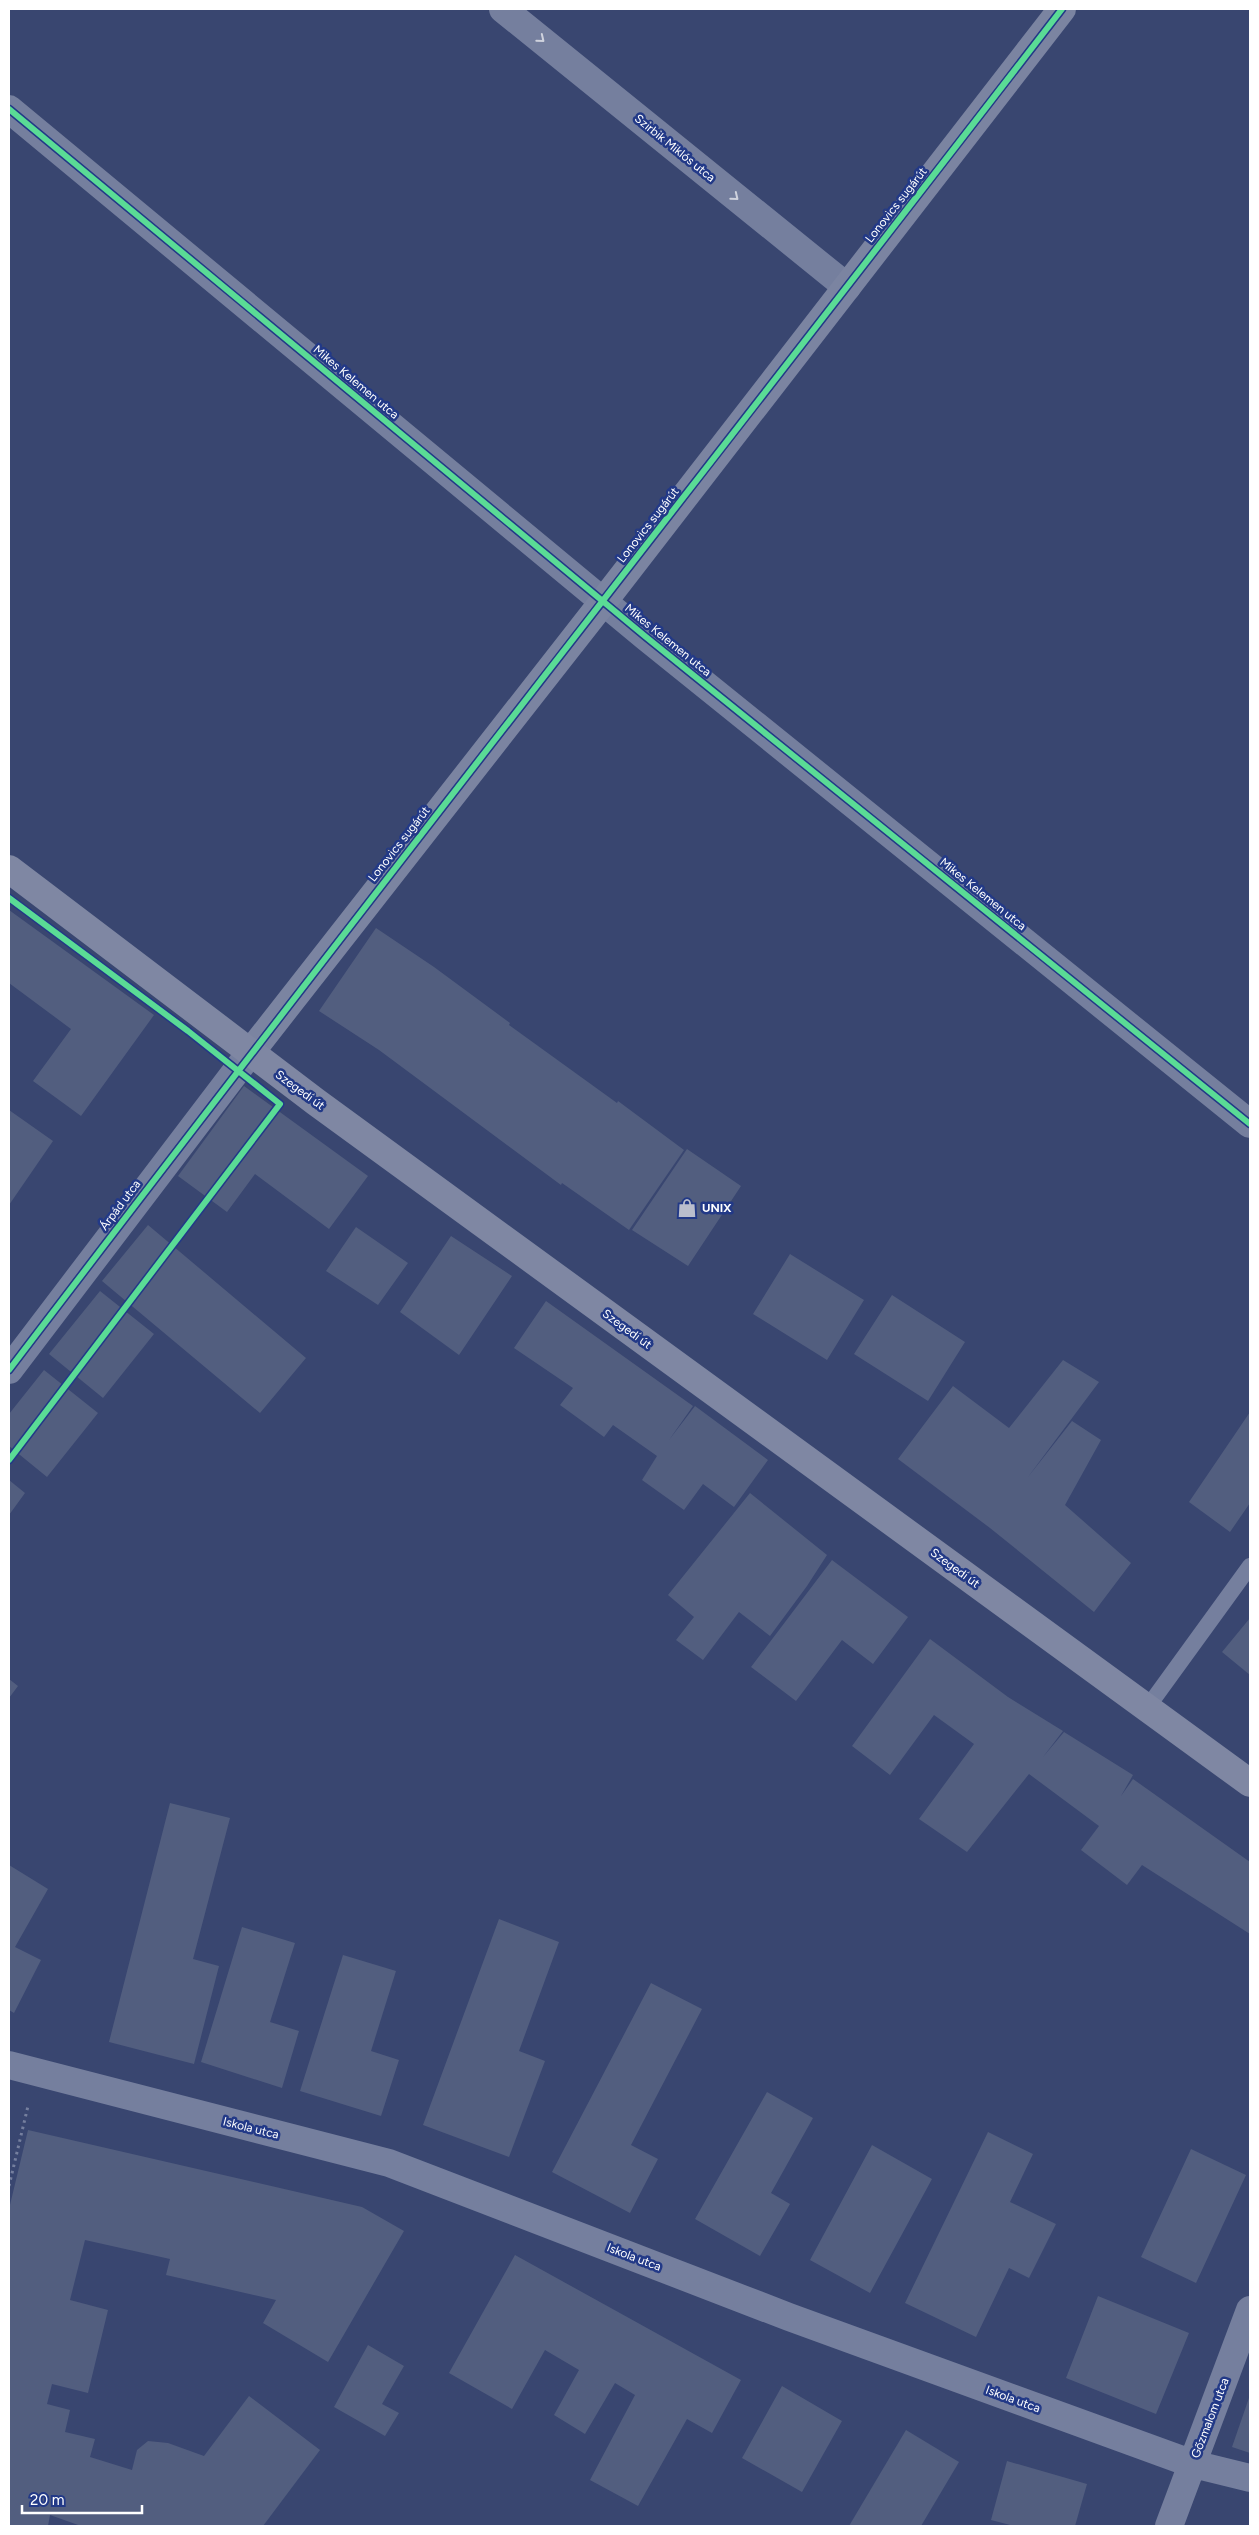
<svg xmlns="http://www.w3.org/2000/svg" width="1259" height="2535" font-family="Figtree,sans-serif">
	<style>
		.building { fill: #525e7f }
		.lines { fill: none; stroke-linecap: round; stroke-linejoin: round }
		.path { stroke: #757f9e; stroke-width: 3; stroke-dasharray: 2.5 4; stroke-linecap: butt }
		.lane { stroke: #757f9e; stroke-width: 16 }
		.street { stroke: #757f9e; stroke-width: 28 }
		.secondary { stroke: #7b84a1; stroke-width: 28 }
		.primary { stroke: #7f87a3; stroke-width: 28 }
		.cycleway-casing { stroke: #223987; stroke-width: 9 }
		.cycleway { stroke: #5adb95; stroke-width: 6 }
		.oneway { stroke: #cfd2dd }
		.labels { text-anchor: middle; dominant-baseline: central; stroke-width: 5; stroke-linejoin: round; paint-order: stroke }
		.street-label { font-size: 12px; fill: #fff; stroke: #223987 }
		.poi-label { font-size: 12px; font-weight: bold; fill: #fff; stroke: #223987; text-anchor: start }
	</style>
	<rect width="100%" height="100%" fill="#394670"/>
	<path class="building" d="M9,910L154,1015L81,1116L33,1081L71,1029L9,983Z
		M376,928L434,967L510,1023L509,1025L617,1103L618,1101L684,1150L629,1230L562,1183L561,1185L379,1050L319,1011Z
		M244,1086L368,1176L329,1229L255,1174L227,1212L178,1176Z
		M9,1110L53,1141L9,1205Z
		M687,1149L741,1186L688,1266L632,1230Z
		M148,1225L306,1358L260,1413L102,1281Z
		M356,1227L408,1263L378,1305L326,1271Z
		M451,1236L512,1276L459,1355L400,1312Z
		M790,1254L864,1300L827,1360L753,1314Z
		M100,1291L154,1334L103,1398L49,1354Z
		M892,1295L965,1342L928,1401L854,1354Z
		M546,1301L693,1406L669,1440L695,1406L768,1460L734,1507L703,1484L684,1510L642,1480L657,1456L613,1425L604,1437L560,1405L573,1388L514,1348Z
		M1063,1360L1099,1382L1028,1477L1072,1421L1101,1440L1065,1505L1131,1563L1094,1612L990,1528L898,1459L953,1386L1009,1428Z
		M44,1370L98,1413L47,1477L9,1446V1414Z
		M1250,1412V1503L1230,1532L1189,1502Z
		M9,1480L25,1493L9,1515Z
		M750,1493L827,1555L807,1586L770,1636L739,1612L703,1660L676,1640L694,1617L668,1595Z
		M832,1560L908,1617L873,1664L842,1640L796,1701L751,1667Z
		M1250,1618V1675L1222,1652Z
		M930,1639L1008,1697L1063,1731L1043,1757L1064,1732L1133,1775L1121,1796L1133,1779L1250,1862V1934L1142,1865L1127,1885L1081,1850L1099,1826L1029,1774L967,1852L919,1819L974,1744L934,1715L890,1775L852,1746Z
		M9,1679L18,1686L9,1698Z
		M170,1803L230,1818L193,1959L219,1966L194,2064L109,2042Z
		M9,1865L48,1889L15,1947L41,1960L14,2013L9,2010Z
		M499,1919L559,1942L519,2051L545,2061L509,2157L423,2125Z
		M242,1927L295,1943L270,2022L299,2031L282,2088L201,2062Z
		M343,1955L396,1971L371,2051L399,2060L381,2116L300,2091Z
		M651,1983L702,2009L631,2145L658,2159L630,2213L552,2172Z
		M767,2092L813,2118L771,2193L790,2204L760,2256L695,2219Z
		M28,2130L362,2207L404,2231L328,2362L263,2323L276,2300L166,2275L170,2259L85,2240L70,2300L108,2310L88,2393L52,2384L47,2404L70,2410L65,2432L95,2439L90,2457L132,2470L137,2450L148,2441L168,2443L204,2456L249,2396L320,2450L263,2526H81L50,2515L48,2526H9V2209Z
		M988,2132L1033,2154L1010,2202L1056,2224L1029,2278L1009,2268L976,2337L905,2303Z
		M872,2145L932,2179L870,2293L810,2260Z
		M1191,2149L1246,2175L1196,2283L1141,2257Z
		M515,2255L741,2380L712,2433L687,2419L638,2506L590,2480L635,2395L615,2383L585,2434L554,2415L579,2370L545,2350L512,2409L449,2373Z
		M1098,2296L1189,2333L1156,2414L1066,2378Z
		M368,2345L404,2366L382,2404L399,2413L385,2436L334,2407Z
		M782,2386L842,2421L802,2492L742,2458Z
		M1250,2395V2453L1232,2447Z
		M906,2430L959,2462L921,2526H849Z
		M1007,2461L1087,2484L1075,2526H1014L991,2520Z"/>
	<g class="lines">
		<path class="path" d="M9,2186L28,2106"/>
		<path class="lane" d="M1147,1708L1250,1566"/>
		<path class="street" d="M503,9L847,287
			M9,109L646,637L1250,1124
			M9,1370L250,1053
			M9,2065L389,2163L789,2317L1193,2464L1250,2478
			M1169,2526L1250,2310"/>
		<path class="secondary" d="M250,1053L603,602L1062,9"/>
		<path class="primary" d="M9,869L316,1102L1250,1783"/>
		<g class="cycleway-casing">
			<path id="cycleway" d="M9,109L646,637L1250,1124
				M9,898L188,1031L280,1104L9,1460
				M9,1370C356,914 712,463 1062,9"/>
		</g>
		<use href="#cycleway" class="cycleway"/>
	</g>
	<defs><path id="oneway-chevron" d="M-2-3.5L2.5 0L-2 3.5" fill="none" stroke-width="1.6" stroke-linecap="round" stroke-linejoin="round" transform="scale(1.25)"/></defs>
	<g class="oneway">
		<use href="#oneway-chevron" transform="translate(541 39) rotate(39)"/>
		<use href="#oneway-chevron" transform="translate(735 197) rotate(39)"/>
	</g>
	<defs>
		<g id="shop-bare" transform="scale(1.5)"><path d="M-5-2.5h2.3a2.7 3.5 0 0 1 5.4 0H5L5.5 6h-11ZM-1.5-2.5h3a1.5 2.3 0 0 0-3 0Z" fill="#babecd" stroke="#223987" stroke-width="2.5" paint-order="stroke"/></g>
	</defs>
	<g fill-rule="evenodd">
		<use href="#shop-bare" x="687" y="1208"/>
	</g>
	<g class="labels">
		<g class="street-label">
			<text transform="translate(675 148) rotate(39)">Szirbik Miklós utca</text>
			<text transform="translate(896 205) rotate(-52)">Lonovics sugárút</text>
			<text transform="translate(356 382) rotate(40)">Mikes Kelemen utca</text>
			<text transform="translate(648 525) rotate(-52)">Lonovics sugárút</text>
			<text transform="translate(668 640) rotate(39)">Mikes Kelemen utca</text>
			<text transform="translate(399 844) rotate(-52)">Lonovics sugárút</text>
			<text transform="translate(983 894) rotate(39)">Mikes Kelemen utca</text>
			<text transform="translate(300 1090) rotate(36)">Szegedi út</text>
			<text transform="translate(120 1205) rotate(-53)">Árpád utca</text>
			<text transform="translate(627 1329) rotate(36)">Szegedi út</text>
			<text transform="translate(955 1568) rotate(36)">Szegedi út</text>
			<text transform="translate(251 2128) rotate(14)">Iskola utca</text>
			<text transform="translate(634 2257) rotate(21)">Iskola utca</text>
			<text transform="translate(1013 2399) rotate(20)">Iskola utca</text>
			<text transform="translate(1210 2418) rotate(-69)">Gőzmalom utca</text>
		</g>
		<g class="poi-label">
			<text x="702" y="1208">UNIX</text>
		</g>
	</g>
	<rect width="1259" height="2535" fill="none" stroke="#ffffff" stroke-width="20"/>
	<path d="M22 2505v8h120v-8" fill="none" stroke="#ffffff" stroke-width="2.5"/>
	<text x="30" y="2505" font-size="15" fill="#ffffff" stroke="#223987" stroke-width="4" paint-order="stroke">20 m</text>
</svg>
